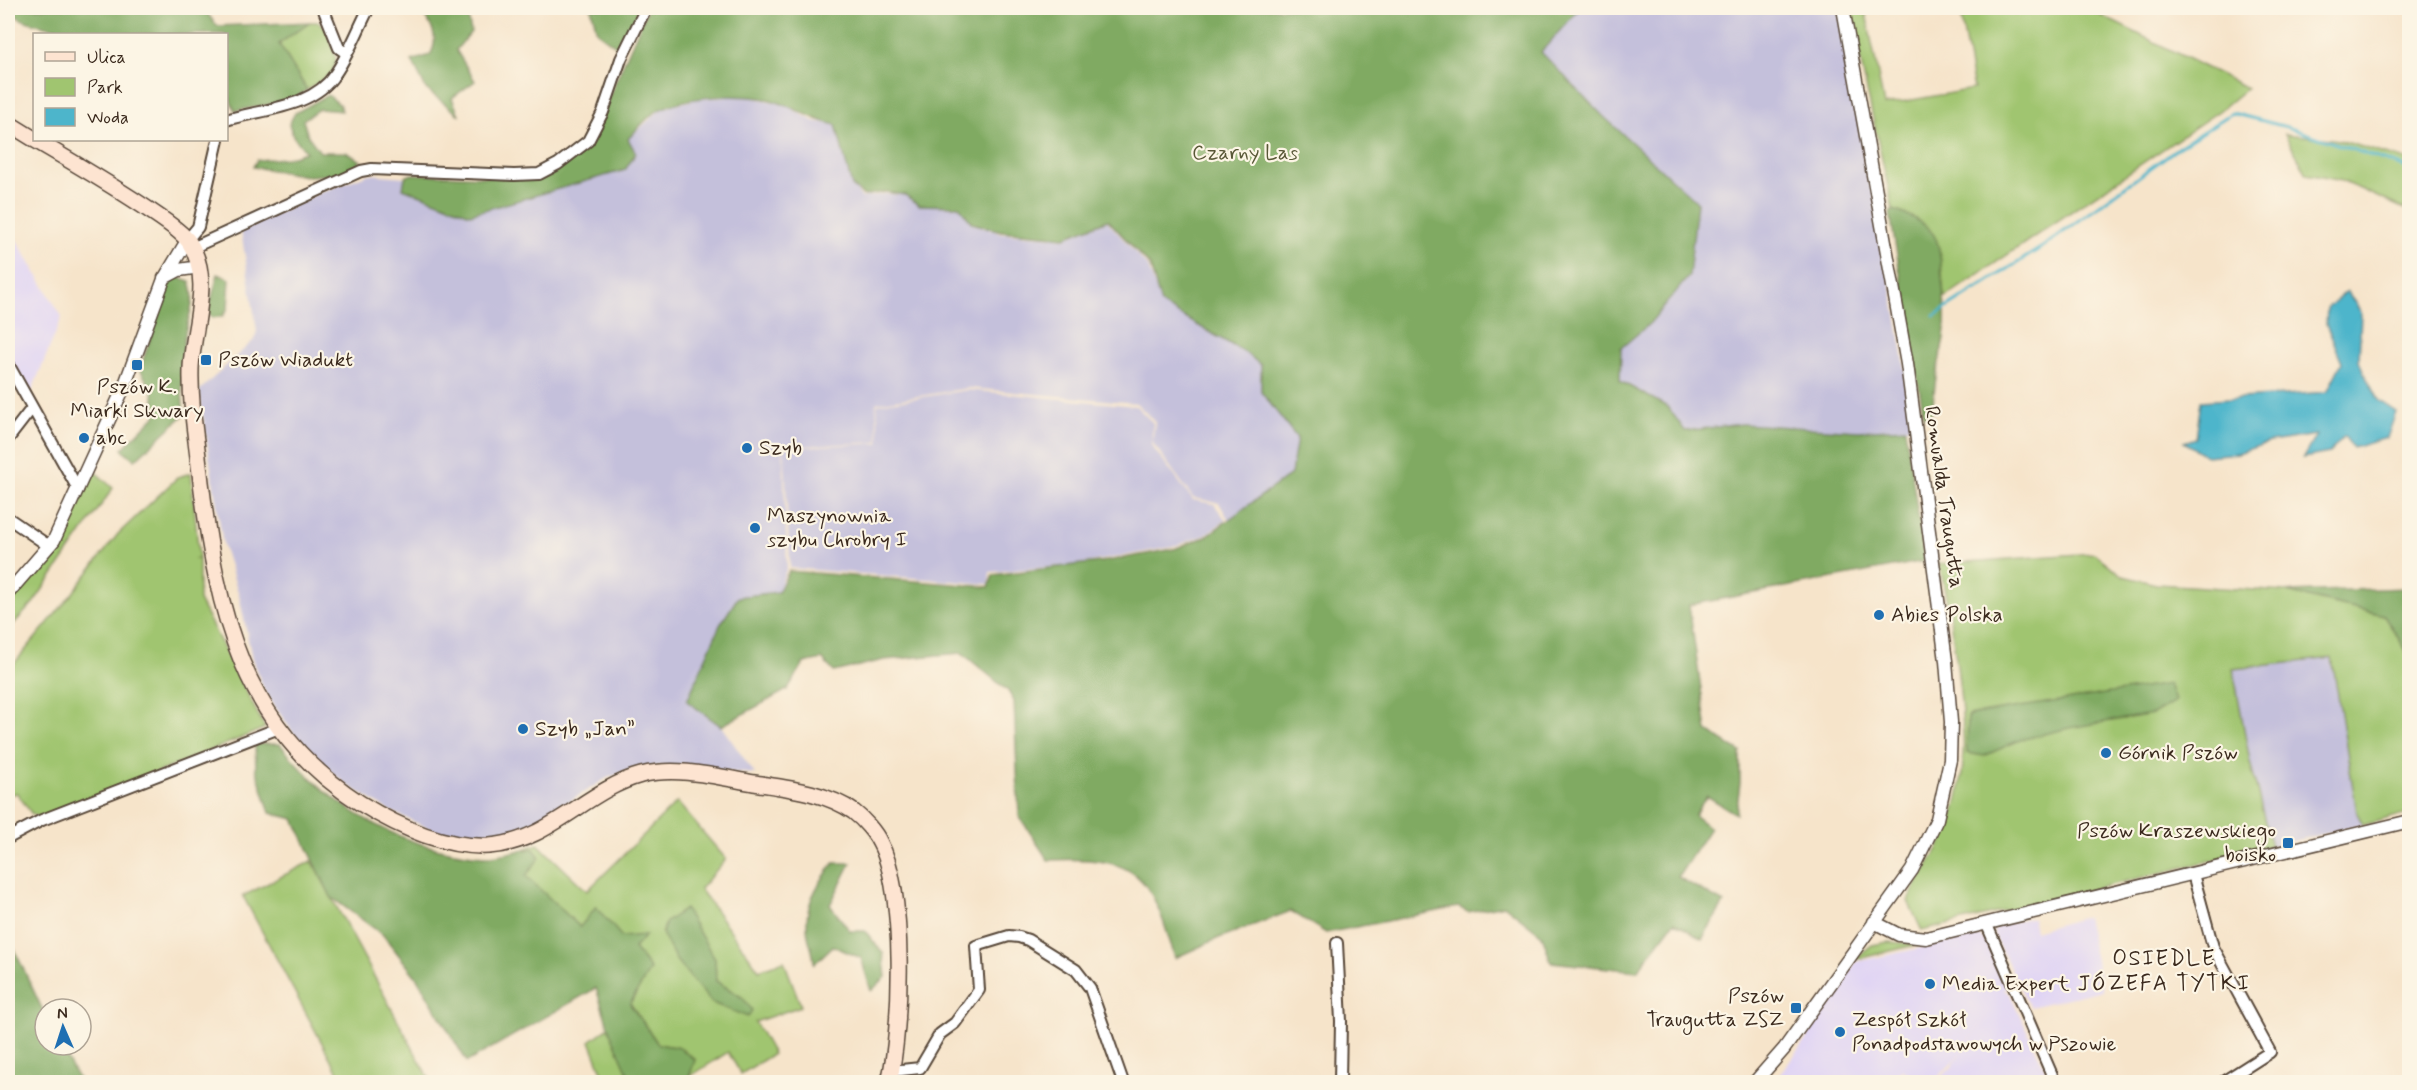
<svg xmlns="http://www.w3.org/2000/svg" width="2417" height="1090" font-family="Mynerve,sans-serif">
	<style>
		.built { fill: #e0d4f4 }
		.industrial { fill: #c4c0db }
		.green { fill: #a0c570; stroke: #6e7847; stroke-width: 1.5; fill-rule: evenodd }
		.forest { fill: #80aa62; stroke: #5e6a40; stroke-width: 1.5 }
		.water { fill: #4db5cb; stroke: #447074; stroke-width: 1.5 }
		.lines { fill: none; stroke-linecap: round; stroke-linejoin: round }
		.stream { stroke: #4db5cb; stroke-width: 3 }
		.minor-casing { stroke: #574638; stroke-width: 14 }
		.tertiary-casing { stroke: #574638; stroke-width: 15 }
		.secondary-casing { stroke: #574638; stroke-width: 18 }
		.minor { stroke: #fff; stroke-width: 10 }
		.tertiary { stroke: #fff; stroke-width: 12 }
		.secondary { stroke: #fde4d1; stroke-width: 15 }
		.poi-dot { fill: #1f6fb2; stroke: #fcf5e5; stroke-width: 2 }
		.labels { text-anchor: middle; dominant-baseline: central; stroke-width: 4.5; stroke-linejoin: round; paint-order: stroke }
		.park-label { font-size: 21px; fill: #595837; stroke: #fcf5e5 }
		.poi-label { font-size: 21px; fill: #3b2a1e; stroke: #fcf5e5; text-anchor: start }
		.street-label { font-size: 21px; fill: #3b2a1e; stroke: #fcf5e5 }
		.neighbourhood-label { font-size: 22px; letter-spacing: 1.5px; fill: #3b2a1e; stroke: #fcf5e5 }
	</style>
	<rect width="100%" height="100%" fill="#fcf5e5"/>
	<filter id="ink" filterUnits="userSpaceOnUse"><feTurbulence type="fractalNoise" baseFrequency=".0167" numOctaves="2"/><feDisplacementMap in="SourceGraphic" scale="12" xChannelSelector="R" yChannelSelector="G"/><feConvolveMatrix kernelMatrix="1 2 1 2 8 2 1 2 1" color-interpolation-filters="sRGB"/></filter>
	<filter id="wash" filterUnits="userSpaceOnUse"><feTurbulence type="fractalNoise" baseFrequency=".008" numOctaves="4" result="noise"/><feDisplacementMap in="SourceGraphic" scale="24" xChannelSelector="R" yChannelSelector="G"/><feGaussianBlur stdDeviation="1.35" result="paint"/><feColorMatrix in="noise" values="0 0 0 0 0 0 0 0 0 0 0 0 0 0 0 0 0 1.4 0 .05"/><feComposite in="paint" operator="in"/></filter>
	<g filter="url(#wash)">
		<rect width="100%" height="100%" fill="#f6e4ca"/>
		<path class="built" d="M8,225L62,317L31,393H26L21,387L8,359Z
			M2032,917L2035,931L2086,917L2103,990L2030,1007L1993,933L1996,926Z
			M1979,935L1985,940L2001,973L2007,987L2004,990L2010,994L2051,1082H1935L1951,1068L1999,998L1958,1057L1933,1082H1926L1902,1070L1889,1082H1774L1806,1040L1811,1025L1856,962Z"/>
		<path class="industrial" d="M1580,8H1843L1915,425L1905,428L1859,431L1741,424L1685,431L1668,407L1620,381L1621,348L1650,323L1697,202L1603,116L1540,52Z
			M744,96L783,104L813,121L836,125L853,186L862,198L885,194L905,195L919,205L959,207L972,224L1001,233L1065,238L1107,221L1148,267L1161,304L1244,352L1261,365L1262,392L1297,438L1291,474L1229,520L1219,503L1193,498L1152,442L1155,422L1136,403L969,388L876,403L878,442L783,447L787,567L778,592L738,597L687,700L721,726L755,774L666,766L639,767L607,778L520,832L481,837L462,838L433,830L388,810L346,784L317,760L296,737L265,692L252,658L239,595L223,544L199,391L254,340L257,331L241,231L319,193L369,174L405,177L403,188L470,214L628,139L661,109L697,99Z
			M968,390L1136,406L1153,423L1151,445L1193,500L1214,504L1226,520L1203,536L1172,547L1073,565L990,572L989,584L790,568L784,448L879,443L877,404Z
			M2332,658L2357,813L2363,825L2271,846L2250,762L2233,669Z"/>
		<path class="green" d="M1849,8H1865L1884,105L1974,89L1959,8H2086L2247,88L2219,111L1944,298C1941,254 1939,225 1893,210Z
			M309,22H318L327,28L336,60L332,73L307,90L279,44Z
			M2285,134L2339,140L2409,161V211L2342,181L2307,174Z
			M93,470L113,488L34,602L8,630V602L55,546Z
			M191,473L199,558L194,559H199V600L265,728L42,820L31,813L17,793L8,795V671L72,594L118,534L178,477Z
			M2094,553L2123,576L2156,584L2287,592L2384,615L2409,655V813L2363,825L2357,813L2332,658L2233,669L2250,762L2271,846L1922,931L1908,901C1920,874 1940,851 1950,825C1971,770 1963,714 1956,658C1951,626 1947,595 1939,564Z
			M677,802L726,859L700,889L759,970L784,961L801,1006L755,1022L773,1054L741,1074L728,1052L689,1077L695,1059L680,1048L658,1044L630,1003L650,969L634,948L645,936L622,937L581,928L525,876L524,849L538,844L587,891ZM662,933L715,959L716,981L743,998C696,978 687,980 662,933Z
			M312,861L431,1082H343L243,896Z
			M1888,942L1919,944L1853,960L1872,945Z
			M609,1027L631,1076L632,1082H606L590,1041Z"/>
		<path class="forest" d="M8,8H203L217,26L309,22L279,44L307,90L292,100L235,111L227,93L226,34C191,34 21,40 8,8Z
			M416,8C436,7 449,14 468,16L471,32L456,50L475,81L452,98L459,115L426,89L412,61L430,55C441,36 430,21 416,8Z
			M591,8H644L621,50L597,32Z
			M648,8H1580L1541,52L1603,116L1697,202L1689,276L1650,323L1621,348L1620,381L1668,407L1685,431L1741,424L1859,431L1905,428L1925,561L1689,605L1707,731L1740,752V783L1736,814L1707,796L1694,815L1710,828L1678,877L1724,903L1702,939L1674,922L1637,971L1551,962L1542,935L1504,905L1468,912L1458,907L1326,933L1291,911L1219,938L1175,958C1150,874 1140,856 1048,860L1019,816L1014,701L1008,691L962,653L884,660L834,672L822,659L804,663L787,690L721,726L687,701L720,625L738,597L778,592L789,571L989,587L993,575L1107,561L1174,549L1205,537L1291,474L1297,438L1261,392V365L1244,352L1161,304L1150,266L1108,220L1065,237L1001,231L972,223L959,206L919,205L905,195L885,192L864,196L852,186L836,125C815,121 804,113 785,105C755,91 693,95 663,108C650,113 638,129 628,139L636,153L625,170L470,214L403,188L405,177L412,174L517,178L548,176L589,142Z
			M328,95L339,104L342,111L319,109L303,120L308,136L320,152H346L361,161L347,174L307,176L253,167L257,160L287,158L306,152L293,136L289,124L295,113Z
			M1893,210C1908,215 1927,222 1935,237C1941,249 1941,265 1942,278C1944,298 1947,318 1944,338C1939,364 1933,385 1933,411L1924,417L1890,213Z
			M218,274L230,279L228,308L223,316L212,318L208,312Z
			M177,277L190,281C198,302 186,320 184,340C181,365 181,390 184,415L135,460L122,449L156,415L153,392L140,369L169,283Z
			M2409,588V655L2384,615L2287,592Z
			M2169,684L2175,701L2153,714L2069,728L2020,740L1984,756L1967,753L1968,715Z
			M255,744H280C330,808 402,850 484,856C500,857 517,849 534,849L540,857L526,876L580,927L596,907L622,937L646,935L634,948L650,969L630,1004L658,1044L680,1048L695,1060L689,1077L681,1082H632L610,1032L596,988L467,1062L417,978L383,935L331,897L294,819L270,813L256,769Z
			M834,863H851L830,905L850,931H865L883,953L886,977L871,991L861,958L833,946L814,964C814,953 810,946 808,936C803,906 816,886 834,863Z
			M685,909L715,959L716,981L743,998L752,1010L748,1017L712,1003L676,960L662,933L666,922Z
			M8,936L45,1015V1045H59L80,1082H17L8,1064Z"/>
		<path class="water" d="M2347,291L2361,312L2359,360L2363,371L2378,400L2396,412L2387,438L2353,448L2344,436L2329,453L2303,458L2316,435L2270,442L2238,453L2206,456L2184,442L2196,438L2201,401L2327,392L2342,362L2326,324L2327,308Z"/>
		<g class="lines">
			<path class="stream" d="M1934,316L2047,244L2179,147L2232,113L2287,127L2410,169"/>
		</g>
	</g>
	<g filter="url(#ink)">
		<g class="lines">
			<g class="minor-casing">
				<path id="minor" d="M323,8L339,48L346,53
					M226,120C262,109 313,108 335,74C349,54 358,29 369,8
					M188,239L198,227L218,140
					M192,248L361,171L372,169L514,175L539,174L558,164L588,141L603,112L621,59L646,8
					M8,364L78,489
					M8,439L32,408
					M8,518L49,546
					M8,838L42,820L279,728
					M2193,874L2213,947L2270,1052L2223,1082
					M1987,925L2055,1082
					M1337,943L1341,1021L1340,1082
					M892,1071L920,1068L940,1034L955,1023L979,990L976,946L1009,936L1019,937L1028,940L1076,970L1090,988L1123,1082"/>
			</g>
			<g class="tertiary-casing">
				<path id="tertiary" d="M164,278L179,270L200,267
					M8,593L54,540L124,387L164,279L188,239
					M1874,922L1899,935L1926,938L2410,821
					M1755,1082L1784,1049L1912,870L1937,819L1950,760L1951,722L1946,661L1907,364L1843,8"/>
			</g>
			<g class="secondary-casing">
				<path id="secondary" d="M8,123L34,139
					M35,140C74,163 114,186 152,212C164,220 181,231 189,242C214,280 192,328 191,369C190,407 197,444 201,482C217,611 242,727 360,803C397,826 444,848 489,846C549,842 586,790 641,775C678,766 718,777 754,783C786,788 826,792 854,812C863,819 875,832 880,843C906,891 902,1029 889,1082"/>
			</g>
			<use href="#minor" class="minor"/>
			<use href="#tertiary" class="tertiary"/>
			<use href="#secondary" class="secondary"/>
		</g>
	</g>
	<g class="poi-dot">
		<rect x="200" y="354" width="12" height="12" rx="3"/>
		<rect x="131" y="359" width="12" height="12" rx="3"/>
		<circle cx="84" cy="438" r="6"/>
		<circle cx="747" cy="448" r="6"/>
		<circle cx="755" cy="528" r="6"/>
		<circle cx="1879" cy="615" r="6"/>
		<circle cx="523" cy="729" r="6"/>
		<circle cx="2106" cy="753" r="6"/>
		<rect x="2282" y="837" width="12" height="12" rx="3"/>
		<circle cx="1930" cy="984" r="6"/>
		<rect x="1790" y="1002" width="12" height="12" rx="3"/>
		<circle cx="1840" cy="1032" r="6"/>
	</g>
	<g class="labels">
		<g class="park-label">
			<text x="1245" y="153">Czarny Las</text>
		</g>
		<g class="poi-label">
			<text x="218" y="360">Pszów Wiadukt</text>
			<text x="137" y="387" text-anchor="middle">Pszów K.<tspan x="137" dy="24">Miarki Skwary</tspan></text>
			<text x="96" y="438">abc</text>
			<text x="759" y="448">Szyb</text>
			<text x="767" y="516">Maszynownia<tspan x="767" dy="24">szybu Chrobry I</tspan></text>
			<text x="1891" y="615">Abies Polska</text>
			<text x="535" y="729">Szyb „Jan”</text>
			<text x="2118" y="753">Górnik Pszów</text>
			<text x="2276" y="831" text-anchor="end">Pszów Kraszewskiego<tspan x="2276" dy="24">boisko</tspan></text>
			<text x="1942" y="984">Media Expert</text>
			<text x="1784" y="996" text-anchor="end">Pszów<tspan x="1784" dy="24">Traugutta ZSZ</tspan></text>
			<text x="1852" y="1020">Zespół Szkół<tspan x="1852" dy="24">Ponadpodstawowych w Pszowie</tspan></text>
		</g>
		<g class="street-label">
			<text transform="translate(1944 497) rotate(82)">Romualda Traugutta</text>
		</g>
		<g class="neighbourhood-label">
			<text x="2164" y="959">OSIEDLE<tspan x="2164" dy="25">JÓZEFA TYTKI</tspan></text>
		</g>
	</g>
	<rect width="2417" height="1090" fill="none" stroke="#fcf5e5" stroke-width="30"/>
	<rect x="33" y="33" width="195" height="108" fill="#fcf5e5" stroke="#afa495" stroke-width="1.5"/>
	<rect x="45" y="52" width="30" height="9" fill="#fde4d1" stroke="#afa495" stroke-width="1.5"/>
	<text x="87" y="63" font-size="18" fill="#3b2a1e">Ulica</text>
	<rect x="45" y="78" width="30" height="18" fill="#a0c570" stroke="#afa495" stroke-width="1.5"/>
	<text x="87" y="93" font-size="18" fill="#3b2a1e">Park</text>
	<rect x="45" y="108" width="30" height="18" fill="#4db5cb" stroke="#afa495" stroke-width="1.5"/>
	<text x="87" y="123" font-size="18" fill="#3b2a1e">Woda</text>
	<g transform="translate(63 1027) rotate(357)"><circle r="28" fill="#fcf5e5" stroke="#afa495" stroke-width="1.5"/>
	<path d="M0-4.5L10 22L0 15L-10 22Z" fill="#1f6fb2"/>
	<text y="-9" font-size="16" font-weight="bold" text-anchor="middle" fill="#3b2a1e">N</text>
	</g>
</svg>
